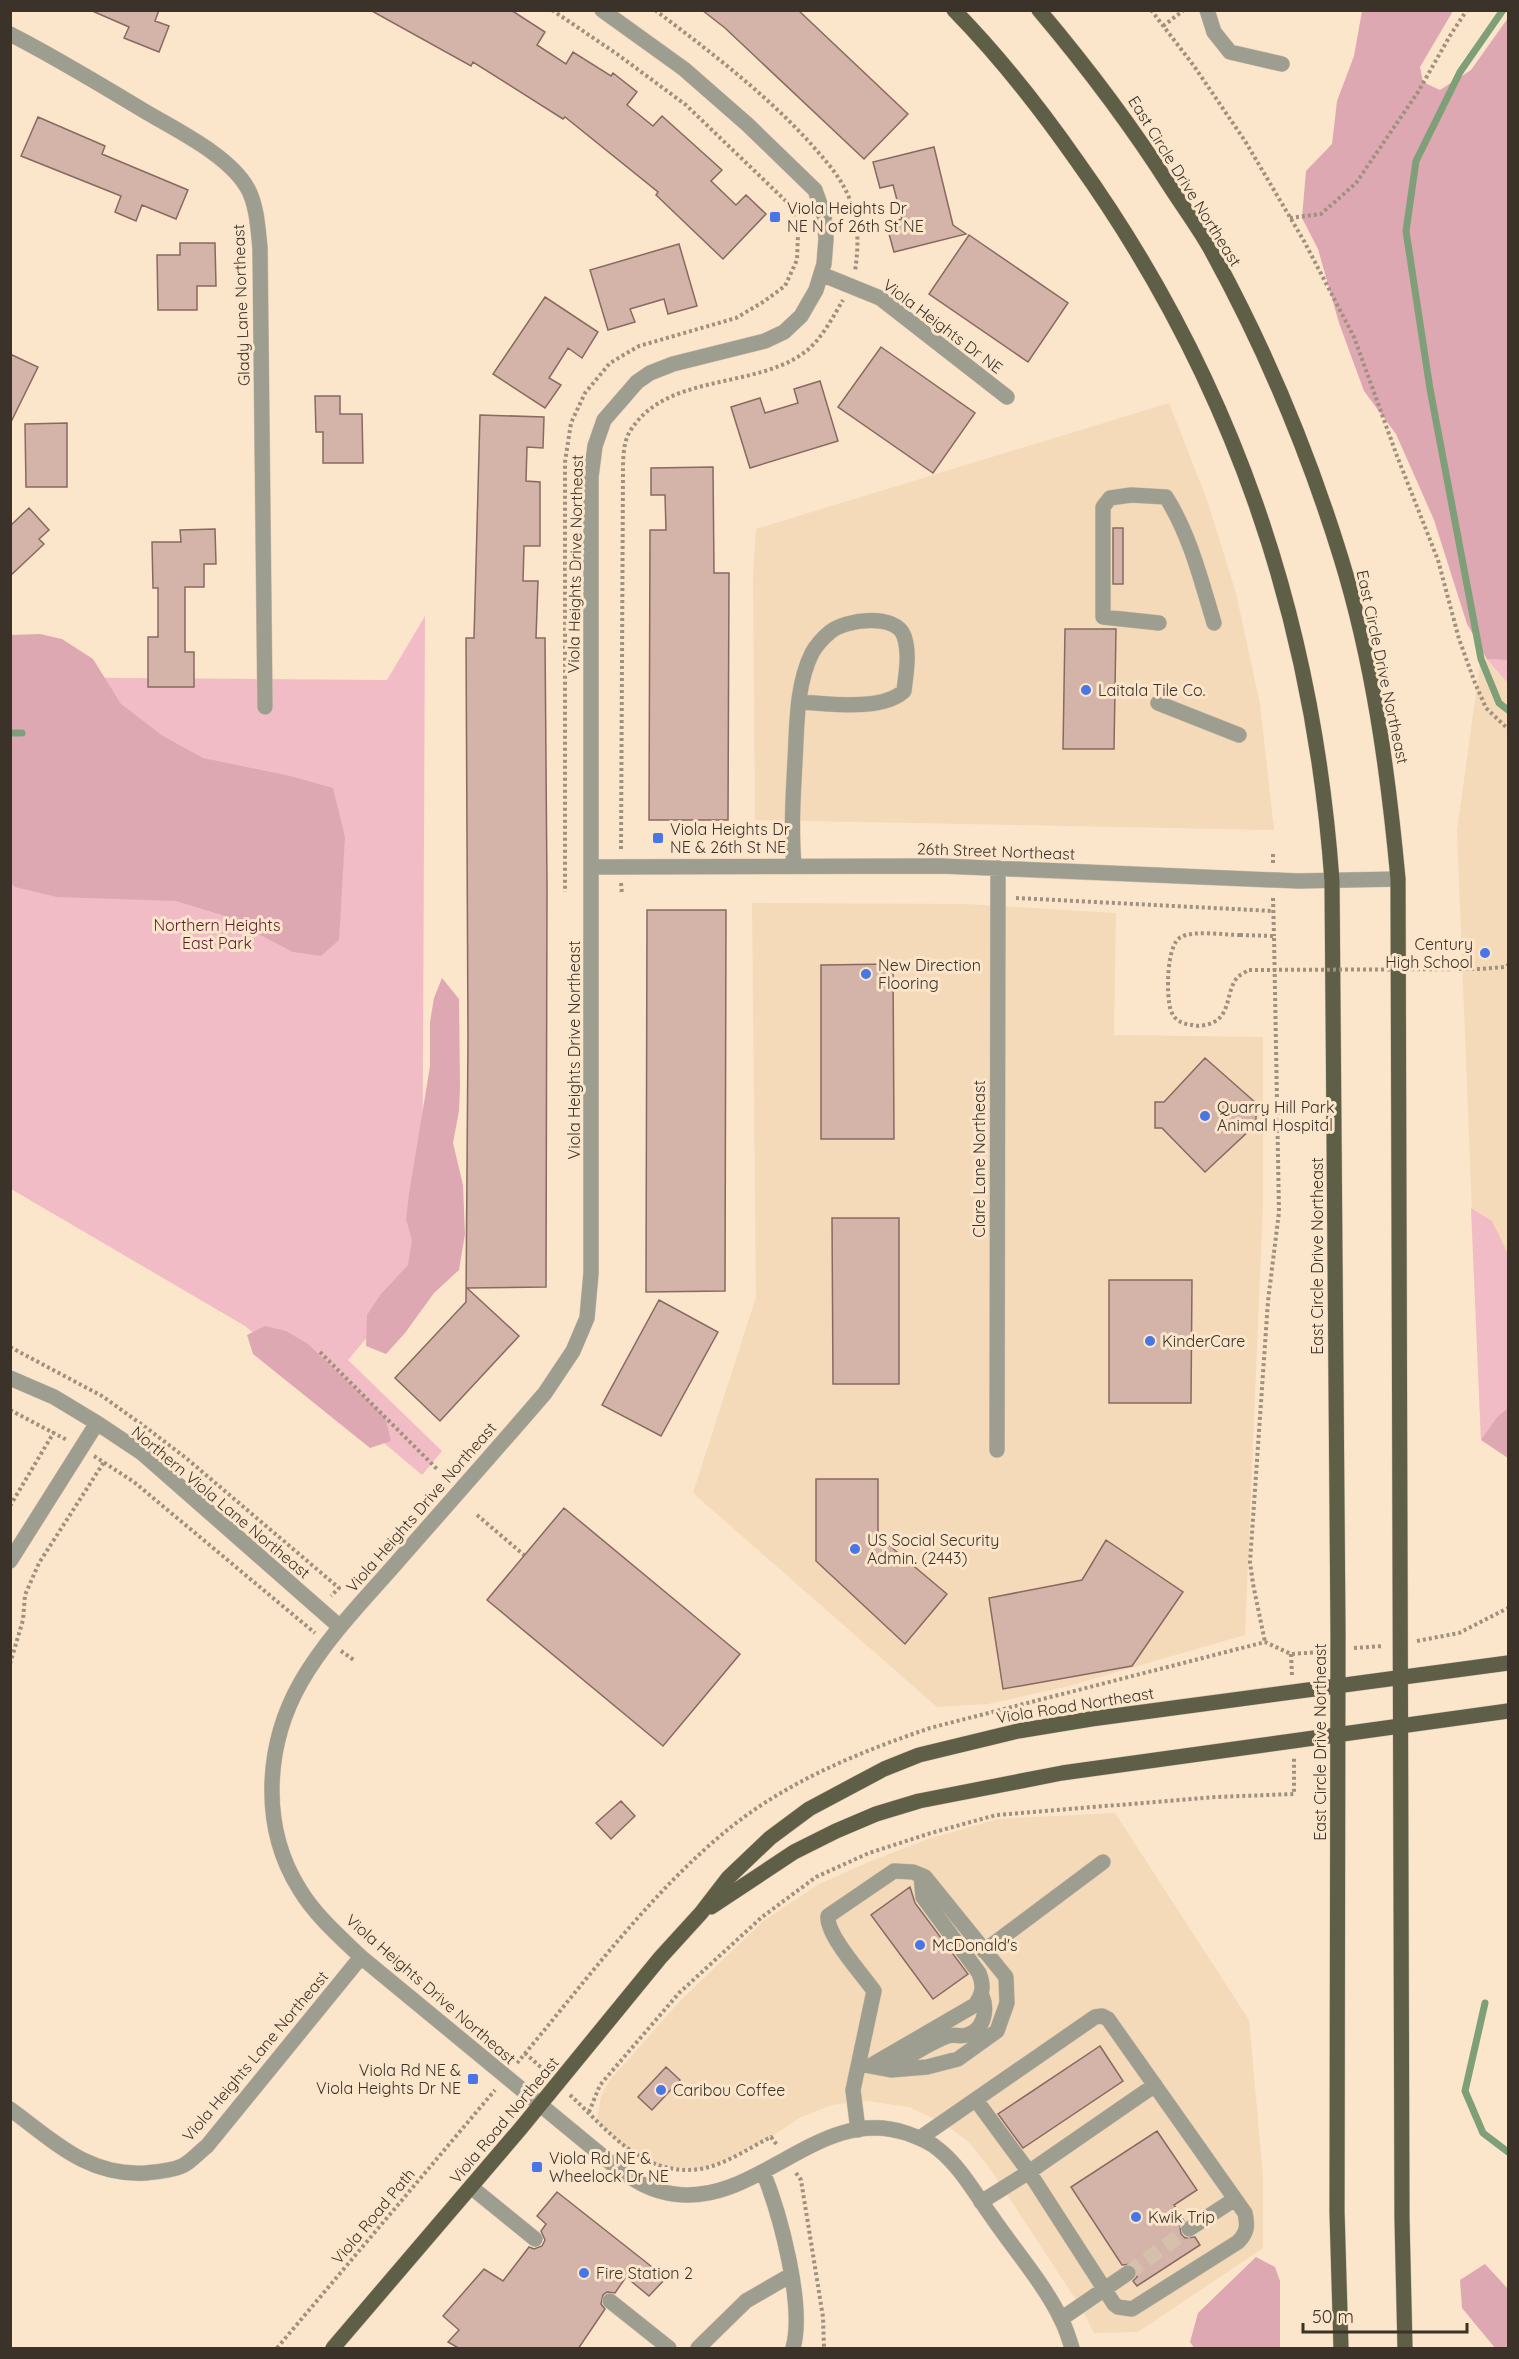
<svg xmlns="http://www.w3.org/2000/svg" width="1519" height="2359" font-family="Quicksand,sans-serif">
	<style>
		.built { fill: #f4dab9 }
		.green { fill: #f1bcc6 }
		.forest { fill: #dea8b3 }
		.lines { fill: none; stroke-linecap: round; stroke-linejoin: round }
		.stream { stroke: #7f9f79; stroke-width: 7 }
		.building { fill: #d4b3a8; stroke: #886a60; stroke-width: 1.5 }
		.minor-tunnel { stroke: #d5c1ab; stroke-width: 15; stroke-dasharray: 15 8; stroke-linecap: butt }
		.minor-casing { stroke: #d5c1ab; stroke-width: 16 }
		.major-casing { stroke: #d5c1ab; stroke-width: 16 }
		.path { stroke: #a0917e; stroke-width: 4; stroke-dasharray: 3 3; stroke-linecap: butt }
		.minor { stroke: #9d9d90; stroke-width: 15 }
		.major { stroke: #5f5e47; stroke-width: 15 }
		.path-bridge { stroke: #a0917e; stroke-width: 4; stroke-dasharray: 3 3; stroke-linecap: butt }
		.poi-dot { fill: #4776e7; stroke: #fbe5cb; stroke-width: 2 }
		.labels { text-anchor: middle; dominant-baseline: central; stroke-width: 6; stroke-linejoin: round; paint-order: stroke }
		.street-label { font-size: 16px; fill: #3b3329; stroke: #fbe5cb }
		.poi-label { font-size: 16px; fill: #3b3329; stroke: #fbe5cb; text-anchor: start }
		.park-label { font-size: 16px; fill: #5c1c2f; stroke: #fbe5cb }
	</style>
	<rect width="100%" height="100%" fill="#fbe5cb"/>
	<path class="built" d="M1169,403L1207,500L1236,593L1260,704L1274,830L755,820L753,575L756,529Z
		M1508,460V1458L1481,1440L1457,831Z
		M752,903L965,904L1116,913L1114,1035L1263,1037V1206L1245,1635L1065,1687L988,1704L937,1707L693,1493L756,1297Z
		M1115,1813L1249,2020L1263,2176V2248L1138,2332L1094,2333L1080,2306L991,2170L969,2142L943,2123L909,2107L867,2101L832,2105L801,2117L771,2137L728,2159L701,2169L658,2166L637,2156L619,2143L597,2120L601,2096L610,2080L679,2002L762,1922L819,1884L871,1861L928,1839L998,1819Z"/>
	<path class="green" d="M425,616L422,1272L348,1360L442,1451L422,1475L245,1326L11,1189V677L387,680Z
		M1487,659L1508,660V683Z
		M1471,1208L1492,1221L1508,1254V1408L1497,1417L1481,1440Z"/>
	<path class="forest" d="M1362,11H1453L1420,67L1423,82L1440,90L1471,70L1508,18V660L1487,659L1467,624L1434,520L1396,434L1364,391L1339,323L1318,249L1302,218L1306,171L1332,144L1337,101L1354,56Z
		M40,634L62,639L93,659L121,704L163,736L203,758L290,776L333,788L345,837L339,940L321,956L293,952L222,915L176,901L57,897L15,887L11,883V635Z
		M442,978L459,999L460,1086L459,1111L453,1143L463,1185L465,1234L459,1270L434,1293L405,1333L386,1354L366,1346L367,1315L381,1294L408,1265L412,1240L406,1219L409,1194L430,1066V1022L434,998Z
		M265,1326L286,1331L308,1344L385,1417L391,1441L370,1448L253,1354L247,1335Z
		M1508,1408V1458L1481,1440L1497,1417Z
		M1256,2257L1275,2267L1280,2281V2348H1194L1190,2342L1198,2313Z
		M1485,2264L1508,2289V2348H1495L1462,2308L1460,2280Z"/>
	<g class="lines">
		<path class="stream" d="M1503,10L1460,72L1416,161L1406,231L1430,389L1481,659L1499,703L1508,710
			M10,733H22
			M1485,2003L1465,2091L1483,2133L1508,2152"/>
	</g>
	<path class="building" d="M90,10H159L155,21L169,26L159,52L124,38L129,27Z
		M370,10H511L545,32L537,45L566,64L573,52L611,76L613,73L637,92L627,105L653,126L662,116L722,170L711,181L736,205L746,195L766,214L723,259L656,195L658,192L565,117L563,119L473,62L471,66Z
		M702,10H798L908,114L864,159L725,28Z
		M38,117L105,146L102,154L188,190L176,219L142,205L136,221L115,212L121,196L21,156Z
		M934,147L953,225L966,234L894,252L886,223L902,219L893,185L880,188L873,162Z
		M969,235L1068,303L1028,362L929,294Z
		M180,243H215L216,286H197V310H158L157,255H180Z
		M679,244L697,306L668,314L664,299L630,309L635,322L608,330L590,270Z
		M545,297L598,332L582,358L568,348L549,378L561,385L545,408L493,374Z
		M881,347L975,413L933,473L838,407Z
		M10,354L38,367L10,424Z
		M820,381L838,441L750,468L731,407L760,398L765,413L798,403L794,389Z
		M315,396H340V414H362L363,463H323V432H316Z
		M480,415L544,417L543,448L527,447L526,481L540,482V546H524L523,581H538L536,638H545L547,887L546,1287L467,1288L519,1336L440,1421L395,1378L466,1302L468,1037L466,638H474Z
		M67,423V487H26L25,424Z
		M713,467L714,573H729L728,820H649L650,530H666L665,495H651V468Z
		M29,508L49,530L39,539L44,544L10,576V526Z
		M1113,528H1123V584H1113Z
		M215,529L216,564H204V587H185V652H194V687H148V637H158V588H153L152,542H181L180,530Z
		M1065,629H1116L1114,749H1063Z
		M647,910H726L725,1291L646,1292Z
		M893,964L894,1139H821V965Z
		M1205,1058L1256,1103V1128L1251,1129L1205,1172L1162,1128H1155V1102H1164Z
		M832,1218H899V1384H833Z
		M1109,1280H1192L1191,1403H1109Z
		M659,1300L718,1332L661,1436L602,1405Z
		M816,1479H878V1536L947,1594L905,1644L816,1561Z
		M564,1508L740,1654L663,1746L487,1600Z
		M1106,1540L1183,1592L1132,1666L1003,1689L989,1598L1082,1580Z
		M621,1801L635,1816L611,1839L596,1823Z
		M910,1887L915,1903L968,1974L933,1999L871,1915Z
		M1100,2046L1123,2081L1023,2148L998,2114Z
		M666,2067L680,2080L652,2110L638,2097Z
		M1157,2131L1197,2190L1174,2205L1184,2221L1180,2225L1181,2234L1185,2238L1195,2237L1200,2245L1137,2286L1133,2281L1137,2277L1136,2268L1132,2264L1122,2265L1071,2187Z
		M557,2192L666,2278L649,2296L626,2277L615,2293L607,2292L603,2295L601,2304L605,2309L578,2349H460L448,2342L459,2330L443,2316L484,2269L503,2281L529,2247L534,2249L542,2246L545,2240L541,2231L546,2224L537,2216Z"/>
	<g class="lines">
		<path class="minor-tunnel" d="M1128,2273L1189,2229"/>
		<g class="minor-casing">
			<path id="minor" d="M602,10L684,69L748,125L815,190L824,215L826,239L824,264L816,290L801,316L784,332L765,341L673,364L650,373L637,382L604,420L595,446L591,477V1273L587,1318L573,1351L545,1393C497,1449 447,1505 398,1561C365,1599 327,1637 301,1682C265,1745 260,1827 300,1890C316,1916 339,1936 361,1957L617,2168C635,2181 651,2191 674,2194C758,2206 820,2104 906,2133C917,2137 929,2141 938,2149C960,2166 976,2195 992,2217C1013,2248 1045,2285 1061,2319C1066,2328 1069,2339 1072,2348
				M1207,10L1214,32L1230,52L1282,64
				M10,34C57,58 101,85 146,112C178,131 230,156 248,189C257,206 258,229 260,248L265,707
				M821,274L880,298L1007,397
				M1159,623L1103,617V507L1110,498L1131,495L1166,497C1190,535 1201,580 1214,623
				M1158,703L1239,735
				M794,866C791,831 793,796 795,761C797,726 796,685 812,653C816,646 824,637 830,632C846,619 896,613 904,636C910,654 906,673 904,691C881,712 829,703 799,702
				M593,867L942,866L1298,881L1398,879
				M10,1378L54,1397L97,1423L142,1453L340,1627
				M997,1450L998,868
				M10,1561L97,1423
				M984,1951L1103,1862
				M870,2066L975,2005C983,1994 984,1986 979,1973L923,1897L921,1875
				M889,2068C908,2058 928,2043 948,2036C954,2034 961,2037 967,2035C984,2030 988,2010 982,1996
				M10,2109C54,2141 87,2176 145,2173C156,2172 171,2171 182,2166C191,2162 199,2152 207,2146L361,1957
				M858,2130L853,2090L874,1991C863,1975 826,1935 828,1916L894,1871L913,1872L925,1877L1006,1977L1007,2003L997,2031L958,2059L927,2067L891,2070L859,2064
				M920,2138L1095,2017L1102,2016L1108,2019L1245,2213C1248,2226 1247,2233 1238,2242L1132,2309L1118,2307L1114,2304L1029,2172L976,2100
				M763,2172C780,2213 805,2306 793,2348
				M471,2187L535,2239
				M981,2202L1029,2172L1155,2085
				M1189,2229L1235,2199
				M610,2301L669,2348
				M1061,2319L1128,2273
				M698,2348L746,2301L791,2275"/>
		</g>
		<g class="major-casing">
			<path id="major" d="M954,10C999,56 1040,108 1077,161C1232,378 1313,616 1332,881L1338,1632L1337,2212L1341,2348
				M1039,10C1087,67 1131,125 1171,188C1184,208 1198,227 1210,248C1264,346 1308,451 1341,558C1373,662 1388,771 1398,879L1402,2219L1405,2348
				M711,1907L794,1852L836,1831L876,1814L919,1801L1062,1773L1508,1711
				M333,2348L521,2128L660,1958L701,1913L728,1878L770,1838L809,1809L884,1769L919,1755L1018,1731L1091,1719L1508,1663"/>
		</g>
		<path class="path" d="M552,10L617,54L686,105L791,206L798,234L797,260L785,286L763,302L736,318L639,346L610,363L585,393L571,423L565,462V892
			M655,10C709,51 765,93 811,144C825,160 839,175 848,195C859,220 859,245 855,271
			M1151,10L1194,66L1245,141L1304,241L1354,337L1397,456L1438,560L1459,639L1475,683L1486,708L1508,729
			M1163,26L1184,10
			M1290,218L1321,214L1356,183L1418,92L1451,34L1467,10
			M621,849L623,473C623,460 623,444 629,433C664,372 755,390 805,352C821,340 833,317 843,300
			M1273,854V864
			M621,883L622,895
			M1016,898L1273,911
			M1273,898L1274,936
			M1240,935L1274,936L1279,1212L1268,1301L1250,1562L1253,1584L1265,1642
			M10,1347L102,1396L148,1429L186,1458L339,1588L331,1596
			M320,1352L437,1469
			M10,1410L67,1440
			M94,1456L134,1482L315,1633
			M10,1506L54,1432
			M477,1515L524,1555
			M1417,1641L1459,1633L1508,1608
			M1354,1648L1383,1646
			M341,1651L355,1661
			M1291,1654L1292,1675
			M10,1664L23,1620L25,1595L39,1563L104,1462
			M525,2053L545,2071
			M517,2063C583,1985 651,1891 731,1827C790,1780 860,1752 930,1728L1265,1642L1291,1654L1320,1652
			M570,2095C608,2130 642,2177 700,2169C725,2165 749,2148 771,2137L777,2145
			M589,2112L600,2085L679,1993L762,1917L816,1877L869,1853L931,1833L996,1815L1216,1797L1294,1794V1757
			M796,2173L801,2180L823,2317L824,2348
			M277,2348L495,2090"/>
		<use href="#minor" class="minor"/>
		<use href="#major" class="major"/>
		<path class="path-bridge" d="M1240,935C1225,935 1194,930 1181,937C1166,944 1166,997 1171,1011C1175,1021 1183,1024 1192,1025C1198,1027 1209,1025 1214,1022C1231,1013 1226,991 1237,978C1239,975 1245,973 1248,970L1481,969L1505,967L1508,965"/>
	</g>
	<g class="poi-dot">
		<rect x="769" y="211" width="12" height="12" rx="3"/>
		<circle cx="1086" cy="690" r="6"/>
		<rect x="652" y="832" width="12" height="12" rx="3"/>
		<circle cx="1485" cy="953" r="6"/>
		<circle cx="866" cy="974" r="6"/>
		<circle cx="1205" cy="1116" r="6"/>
		<circle cx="1150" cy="1341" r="6"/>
		<circle cx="855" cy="1549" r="6"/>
		<circle cx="920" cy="1945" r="6"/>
		<rect x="467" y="2073" width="12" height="12" rx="3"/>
		<circle cx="661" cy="2090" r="6"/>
		<rect x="531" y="2161" width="12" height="12" rx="3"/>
		<circle cx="1136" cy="2217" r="6"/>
		<circle cx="584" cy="2273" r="6"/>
	</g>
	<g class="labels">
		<g class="street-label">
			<text transform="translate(1185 181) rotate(58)">East Circle Drive Northeast</text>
			<text transform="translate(241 305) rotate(-92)">Glady Lane Northeast</text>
			<text transform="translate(943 326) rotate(37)">Viola Heights Dr NE</text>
			<text transform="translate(575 564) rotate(-89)">Viola Heights Drive Northeast</text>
			<text transform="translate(1383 667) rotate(78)">East Circle Drive Northeast</text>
			<text transform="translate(996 851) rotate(2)">26th Street Northeast</text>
			<text transform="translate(574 1050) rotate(-90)">Viola Heights Drive Northeast</text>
			<text transform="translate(979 1159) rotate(-90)">Clare Lane Northeast</text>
			<text transform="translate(1317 1256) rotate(-90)">East Circle Drive Northeast</text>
			<text transform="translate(221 1502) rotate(40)">Northern Viola Lane Northeast</text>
			<text transform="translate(421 1507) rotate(-49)">Viola Heights Drive Northeast</text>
			<text transform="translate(1075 1705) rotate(-9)">Viola Road Northeast</text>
			<text transform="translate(1320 1742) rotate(-90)">East Circle Drive Northeast</text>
			<text transform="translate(431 1989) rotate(41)">Viola Heights Drive Northeast</text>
			<text transform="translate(255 2056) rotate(-50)">Viola Heights Lane Northeast</text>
			<text transform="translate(504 2120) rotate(-50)">Viola Road Northeast</text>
			<text transform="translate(373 2216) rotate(-50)">Viola Road Path</text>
		</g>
		<g class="poi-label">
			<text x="787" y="208">Viola Heights Dr<tspan x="787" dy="18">NE N of 26th St NE</tspan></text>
			<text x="1098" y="690">Laitala Tile Co.</text>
			<text x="670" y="829">Viola Heights Dr<tspan x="670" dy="18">NE &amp; 26th St NE</tspan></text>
			<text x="1473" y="944" text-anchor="end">Century<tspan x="1473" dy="18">High School</tspan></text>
			<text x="878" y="965">New Direction<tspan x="878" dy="18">Flooring</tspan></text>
			<text x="1217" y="1107">Quarry Hill Park<tspan x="1217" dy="18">Animal Hospital</tspan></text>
			<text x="1162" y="1341">KinderCare</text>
			<text x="867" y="1540">US Social Security<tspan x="867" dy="18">Admin. (2443)</tspan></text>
			<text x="932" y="1945">McDonald's</text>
			<text x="461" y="2070" text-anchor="end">Viola Rd NE &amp;<tspan x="461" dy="18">Viola Heights Dr NE</tspan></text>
			<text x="673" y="2090">Caribou Coffee</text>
			<text x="549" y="2158">Viola Rd NE &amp;<tspan x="549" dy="18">Wheelock Dr NE</tspan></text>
			<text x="1148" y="2217">Kwik Trip</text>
			<text x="596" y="2273">Fire Station 2</text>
		</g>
		<g class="park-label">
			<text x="217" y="925">Northern Heights<tspan x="217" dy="18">East Park</tspan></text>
		</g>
	</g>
	<rect width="1519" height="2359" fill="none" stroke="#3b3329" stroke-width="24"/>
	<path d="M1303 2323v9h164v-9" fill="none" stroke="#3b3329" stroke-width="3"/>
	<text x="1312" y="2323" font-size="18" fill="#3b3329" stroke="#fbe5cb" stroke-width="4.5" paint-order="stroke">50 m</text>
</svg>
